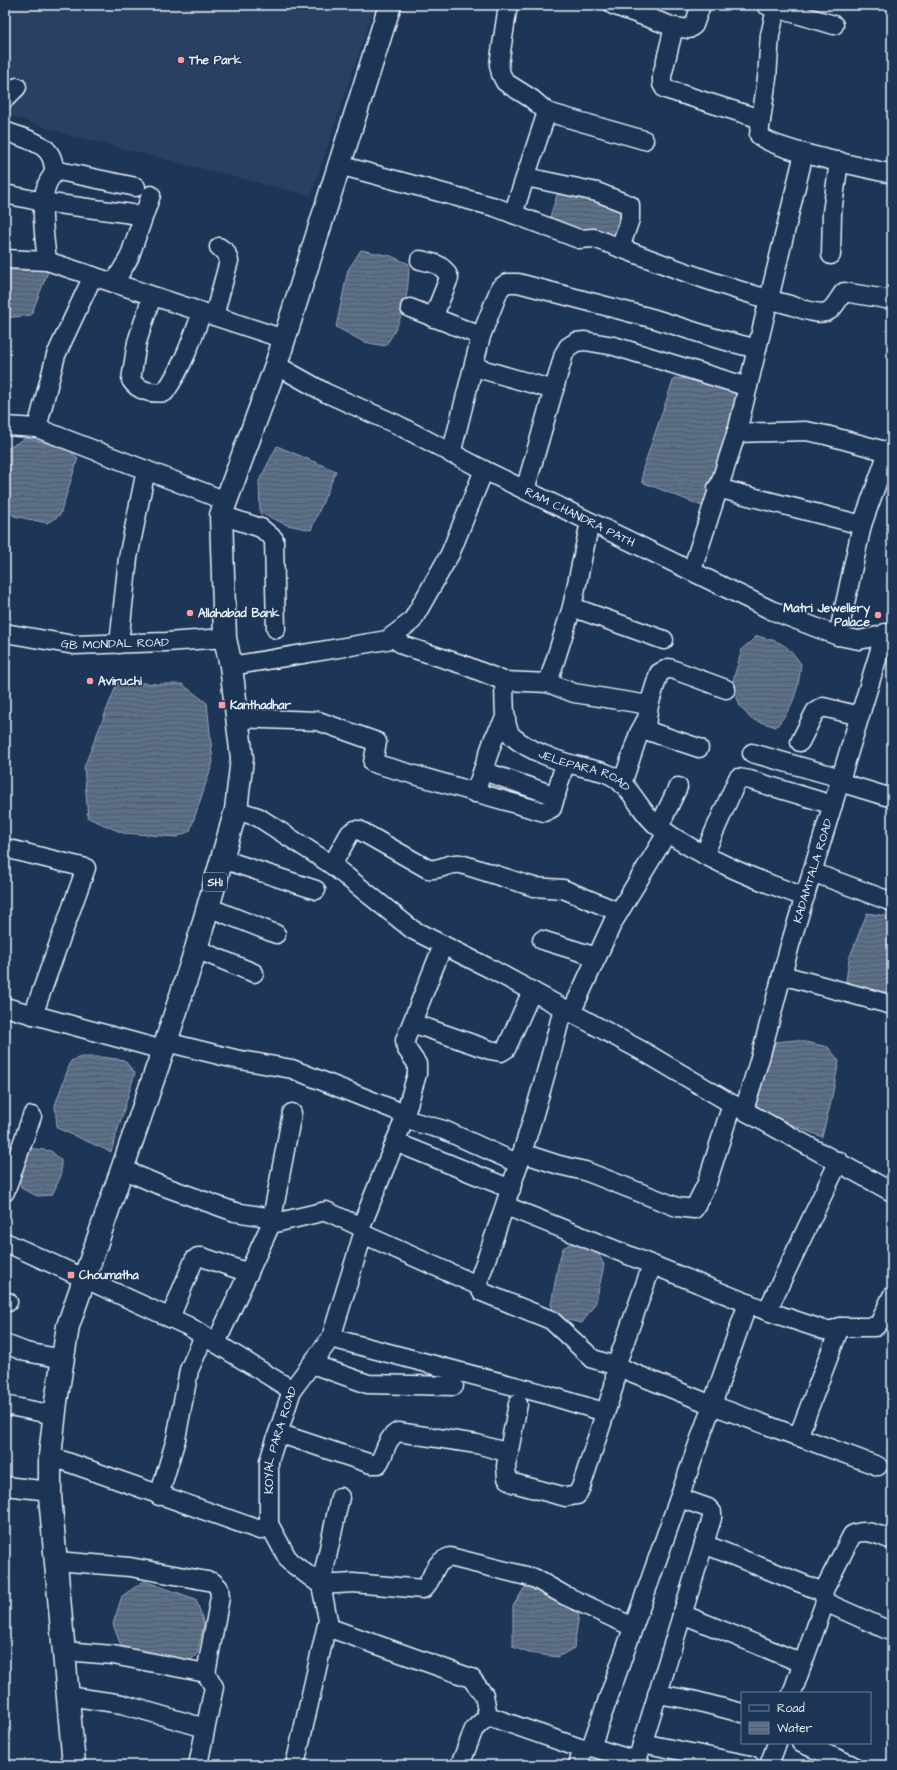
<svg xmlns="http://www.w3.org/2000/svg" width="897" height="1770" font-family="'Architects Daughter',sans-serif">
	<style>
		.built { fill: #2a4162 }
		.water { fill: url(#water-rules); stroke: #95a4b5 }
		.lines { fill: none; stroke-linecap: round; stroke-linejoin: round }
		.minor-casing { stroke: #e8f1f8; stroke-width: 21 }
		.major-casing { stroke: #e8f1f8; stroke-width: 25 }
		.minor { stroke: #1d3557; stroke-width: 18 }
		.major { stroke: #1d3557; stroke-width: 22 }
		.poi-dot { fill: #ff9aa2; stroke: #1d3557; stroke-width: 1.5 }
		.labels { text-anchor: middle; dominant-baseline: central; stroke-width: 3; stroke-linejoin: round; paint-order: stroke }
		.shield { fill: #1d3557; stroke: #abb9c8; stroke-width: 1 }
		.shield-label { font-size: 11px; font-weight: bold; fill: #e8f1f8 }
		.poi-label { font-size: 12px; font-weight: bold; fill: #e8f1f8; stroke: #1d3557; text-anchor: start }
		.street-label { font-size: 12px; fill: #e8f1f8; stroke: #1d3557 }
	</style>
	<defs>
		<pattern id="water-rules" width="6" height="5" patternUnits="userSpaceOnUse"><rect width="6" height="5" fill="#5d7089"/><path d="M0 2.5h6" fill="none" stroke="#505a66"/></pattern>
	</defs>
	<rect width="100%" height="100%" fill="#1d3557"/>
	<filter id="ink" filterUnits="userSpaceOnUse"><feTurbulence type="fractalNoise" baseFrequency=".025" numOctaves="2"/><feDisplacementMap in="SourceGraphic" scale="8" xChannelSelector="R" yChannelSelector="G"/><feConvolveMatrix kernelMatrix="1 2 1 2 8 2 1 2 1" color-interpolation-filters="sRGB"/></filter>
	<g filter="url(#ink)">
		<path class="built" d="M5,5H375L311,196L69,135L5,114Z"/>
		<path class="water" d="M558,192L616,202L624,215L618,242L549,220Z
			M361,250L391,256L409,264C409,294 403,322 385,346L364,342L336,327L348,270Z
			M5,264L49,269L31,315L5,318Z
			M674,378L687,379L739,388L732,431L702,506L642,482L643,468Z
			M26,438L67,448L78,458L60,515L47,523L14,516L5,508V457L8,448Z
			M277,446L336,471L311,530L287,525L260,513L259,481Z
			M757,636C781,642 786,643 801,664C798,691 794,706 776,727L751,719L740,706L732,684L742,649Z
			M118,681L157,684H182L207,703L213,762L190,831L177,837L123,833L88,818L84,767Z
			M867,913L892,917V992L872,991L846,981L849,959Z
			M796,1040L828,1047L839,1061L831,1102L822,1137L768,1115L754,1103L764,1065L775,1042Z
			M81,1057H101L124,1060L135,1073L111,1152L57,1128L55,1105L71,1061Z
			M28,1148L51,1151L61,1160V1176L52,1195L37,1196L21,1188L18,1167Z
			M572,1243L597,1251L604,1265L596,1302L582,1323L557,1318L551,1305L558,1265L563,1248Z
			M144,1581L196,1599L204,1624L197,1654L190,1661L122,1649L113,1624L122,1596Z
			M525,1587L543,1588L579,1614L574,1648L558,1657L529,1653L513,1647V1606Z"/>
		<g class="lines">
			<g class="minor-casing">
				<g id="minor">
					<path d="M508,5L499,65L501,74L505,82L532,99L547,112L644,140"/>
					<path d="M613,5L674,27L689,29L694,25L701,5"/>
					<path d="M766,5L834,25"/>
					<path d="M776,9L770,35L767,78L759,135C772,150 868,168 892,174"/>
					<path d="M674,27L662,76V84L665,89L761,119"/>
					<path d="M5,99L17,87"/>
					<path d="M5,131C29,141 55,142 54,173"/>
					<path d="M339,165L495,207L579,239L594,238C658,262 723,288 790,305C800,308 816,315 826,312C834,310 839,297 844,292L892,300"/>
					<path d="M526,177L597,192L630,205V219L620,248"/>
					<path d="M5,194L43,202L132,214"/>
					<path d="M513,214L547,112"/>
					<path d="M831,255L832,213L839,161"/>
					<path d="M5,259L47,261L284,339"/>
					<path d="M420,260C433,263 444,264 449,278L433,318"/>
					<path d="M47,261C45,238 34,182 59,171L136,187"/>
					<path d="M93,276L56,355L37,428L226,501"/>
					<path d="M114,283L129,258L151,195"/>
					<path d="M152,296L137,342L131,380C138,391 152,394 165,392C182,368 192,340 202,312"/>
					<path d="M410,308L481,336"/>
					<path d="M214,316L229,261L226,252L219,247"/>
					<path id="s1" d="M276,365L326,393L396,424L484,470L771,610L838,636L859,640L892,633"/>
					<path d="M474,367L554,390"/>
					<path d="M5,426L37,428"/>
					<path d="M736,433L806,431L826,435L892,453"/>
					<path d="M451,454L481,336L500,288L507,283H518L655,319L715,338L757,349"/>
					<path d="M717,488L862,525"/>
					<path d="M525,490L564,354L568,347L576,342L585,341L614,346L748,387"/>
					<path d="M221,515L261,528L274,539L276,629"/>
					<path d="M692,570L738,428L804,153"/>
					<path d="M572,607L664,640"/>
					<path id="s2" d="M5,633L74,645L166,642L225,638"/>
					<path d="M838,636L862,525L888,452"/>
					<path id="s3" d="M391,637L405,646L464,665L504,681C505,695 502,727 513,737C528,750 559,762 579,766C588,769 599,770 608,774C631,783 640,814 660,828C704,859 754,879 805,897"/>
					<path d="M119,644L128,558L146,470"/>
					<path d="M231,666L387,640L412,621L450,554L484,470"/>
					<path d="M504,681L548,683L574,693L649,705"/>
					<path d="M548,683L572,607L590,522"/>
					<path d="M237,718L318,721L377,742L373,763L544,812L552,808L565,763"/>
					<path d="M800,742L815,712L823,707L860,716"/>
					<path d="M699,748L651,732L646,726L649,705L659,673L669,668L726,689"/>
					<path d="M752,753L841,778"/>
					<path d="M483,771L556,796"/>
					<path d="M839,782L892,798"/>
					<path d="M622,784L639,733L645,722"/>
					<path d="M475,793L494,738L506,717"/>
					<path d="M236,810L258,817L332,865L413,930L491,969L563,1008L646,1053L732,1104L892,1192"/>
					<path d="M659,827L678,787"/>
					<path d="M5,848L86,868L33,1015"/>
					<path d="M704,855L738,778L750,780L833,805"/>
					<path d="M222,859L316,890"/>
					<path d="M332,865L350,833L355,830H359L428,869C440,871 449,862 461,864L534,887L563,889L619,912"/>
					<path d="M812,872L892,902"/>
					<path d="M208,907L276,934"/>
					<path d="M542,940L597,957"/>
					<path d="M196,949L254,973"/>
					<path d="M782,975L892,1005"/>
					<path d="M5,1007L163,1050"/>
					<path d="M571,1013L613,922L667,833"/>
					<path d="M412,1023L490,1050L501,1052L506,1049L532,991"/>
					<path d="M166,1042L235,1059L292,1069L405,1114"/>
					<path id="s4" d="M744,1110L760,1058L790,945L885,633"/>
					<path d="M404,1119L444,1130L519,1164"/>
					<path d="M395,1142L511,1189"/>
					<path d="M522,1153L559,1165L585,1171L677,1207L694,1209L707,1183L732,1104"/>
					<path d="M122,1169L157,1184L235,1212L273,1218"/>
					<path d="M5,1192L32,1116"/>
					<path d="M506,1206L767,1311L824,1330H833L840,1327H875L880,1322L892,1296"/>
					<path d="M271,1224L292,1113"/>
					<path d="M363,1234L477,1285L482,1292L551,1320L593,1359L616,1366L712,1405L878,1466"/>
					<path d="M5,1242L188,1326L292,1390"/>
					<path d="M477,1285C510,1194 540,1102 563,1008"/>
					<path d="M5,1301L8,1302"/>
					<path d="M767,1311L839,1161"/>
					<path d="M170,1318L194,1260L198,1257H202L249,1273"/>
					<path d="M331,1338L541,1393L604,1412"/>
					<path d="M216,1343L271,1224L326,1211L361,1227"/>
					<path d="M5,1344L26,1352L63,1359"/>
					<path d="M312,1364L368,1384L454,1386"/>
					<path d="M518,1404L506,1466L507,1478L513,1483L566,1497L577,1495L581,1487L614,1386L616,1366L652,1265"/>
					<path d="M5,1405L54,1415"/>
					<path d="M278,1433L371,1464H378C386,1453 385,1439 398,1432L477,1444L509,1453"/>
					<path d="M798,1437L840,1327"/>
					<path d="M50,1456L260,1530L269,1524"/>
					<path d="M5,1486L50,1491"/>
					<path d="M159,1496L176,1439L189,1370L204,1336"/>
					<path d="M340,1497L321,1585L353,1583L423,1589C437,1576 429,1565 450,1557L534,1578L564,1595L633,1627"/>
					<path d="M704,1544L823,1592L825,1602L792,1693"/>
					<path d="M56,1561L130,1567L213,1582L219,1588L220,1597L206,1673L113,1655L64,1651"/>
					<path d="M823,1592L852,1535C866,1528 878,1535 892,1540"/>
					<path d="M825,1602L892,1632"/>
					<path d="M682,1614L802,1663"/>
					<path d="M327,1627L471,1678L484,1695L488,1716L583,1749"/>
					<path d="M657,1694L692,1700L742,1713"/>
					<path d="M68,1696L122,1704L205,1728"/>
					<path d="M642,1743L750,1765"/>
					<path d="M801,1743L852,1765"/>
					<path d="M591,1747L637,1761L641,1765"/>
					<path d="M637,1761L712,1518V1512L708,1508L680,1498"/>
					<path d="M198,1765L214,1687L206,1673"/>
					<path id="s5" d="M295,1765L328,1620L321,1585L289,1561L269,1524V1461L292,1390L331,1338L363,1234L361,1227L402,1125L417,1074V1064L406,1048L405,1040L443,945"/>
					<path d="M460,1765L474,1729L488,1716"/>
					<path d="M578,1765L583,1749L591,1747L748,1303"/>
					<path d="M769,1765L777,1743"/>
				</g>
			</g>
			<g class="major-casing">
				<path id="major" d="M74,1765L50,1496V1456L56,1402L68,1326L166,1042L196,949L236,810L242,758L231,666L225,638L221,515L276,365L390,5"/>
			</g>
			<use href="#minor" class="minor"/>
			<use href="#major" class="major"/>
		</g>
	</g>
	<g class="poi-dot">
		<circle cx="181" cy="60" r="4"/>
		<circle cx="190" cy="613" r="4"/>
		<circle cx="878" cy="615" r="4"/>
		<circle cx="90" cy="681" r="4"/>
		<rect x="218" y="701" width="8" height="8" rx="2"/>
		<rect x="67" y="1271" width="8" height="8" rx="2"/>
	</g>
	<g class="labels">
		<rect class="shield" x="203" y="873" width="24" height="18" rx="3"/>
		<g class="shield-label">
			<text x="215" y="882">SH1</text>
		</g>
		<g class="poi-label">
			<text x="189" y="60">The Park</text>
			<text x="870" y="608" text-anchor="end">Matri Jewellery<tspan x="870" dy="14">Palace</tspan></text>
			<text x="198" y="613">Allahabad Bank</text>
			<text x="98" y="681">Aviruchi</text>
			<text x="230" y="705">Kanthadhar</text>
			<text x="79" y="1275">Choumatha</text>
		</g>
		<g class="street-label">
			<text stroke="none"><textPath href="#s1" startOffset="340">RAM CHANDRA PATH</textPath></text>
			<text stroke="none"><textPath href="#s2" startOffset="111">GB MONDAL ROAD</textPath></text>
			<text stroke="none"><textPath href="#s3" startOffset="259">JELEPARA ROAD</textPath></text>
			<text stroke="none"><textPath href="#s4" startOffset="249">KADAMTALA ROAD</textPath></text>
			<text stroke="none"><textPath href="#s5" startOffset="352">KOYAL PARA ROAD</textPath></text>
		</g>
	</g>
	<rect width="897" height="1770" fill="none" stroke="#1d3557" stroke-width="20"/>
	<rect x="10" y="10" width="877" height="1750" fill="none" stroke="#e8f1f8" stroke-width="1.5" filter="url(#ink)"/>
	<rect x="741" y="1692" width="130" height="52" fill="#1d3557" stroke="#6e8097"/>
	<rect x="749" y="1705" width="20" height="6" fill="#1d3557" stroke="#6e8097"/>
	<text x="777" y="1712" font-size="12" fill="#e8f1f8">Road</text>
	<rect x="749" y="1722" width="20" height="12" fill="url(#water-rules)" stroke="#6e8097"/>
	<text x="777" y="1732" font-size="12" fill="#e8f1f8">Water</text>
</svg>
